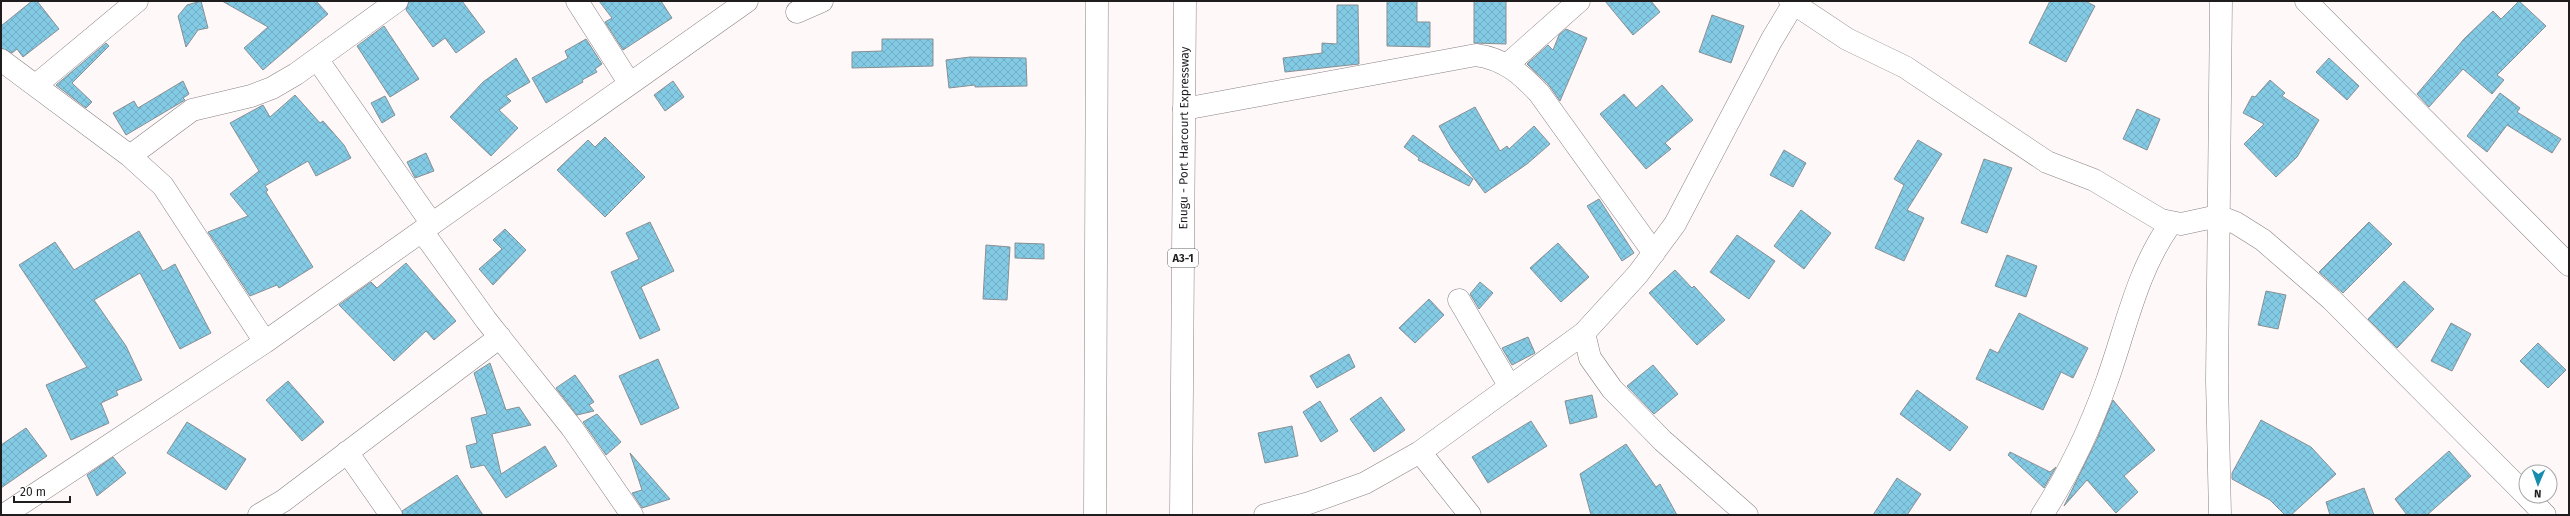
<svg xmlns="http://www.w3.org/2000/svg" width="2570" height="516" font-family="'Fira Sans',sans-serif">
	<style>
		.building { fill: url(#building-cross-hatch); stroke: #898f92 }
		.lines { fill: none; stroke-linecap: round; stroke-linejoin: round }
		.minor-casing { stroke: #898284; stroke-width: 23 }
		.highway-casing { stroke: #898284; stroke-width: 23 }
		.minor { stroke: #fff; stroke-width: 22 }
		.highway { stroke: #fff; stroke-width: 22 }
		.labels { text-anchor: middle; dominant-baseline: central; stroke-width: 3; stroke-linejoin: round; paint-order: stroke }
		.shield { fill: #fff; stroke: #626161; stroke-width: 1 }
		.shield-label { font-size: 11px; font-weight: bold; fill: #1f1d1d }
		.street-label { font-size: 12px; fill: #1f1d1d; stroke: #fff }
	</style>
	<defs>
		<pattern id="building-cross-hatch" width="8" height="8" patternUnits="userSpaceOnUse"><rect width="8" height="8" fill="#83cae5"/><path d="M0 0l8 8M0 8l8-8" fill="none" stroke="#71adc4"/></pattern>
	</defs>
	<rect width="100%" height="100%" fill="#fef8f9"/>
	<path class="building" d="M32,1H37L59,29L23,57L17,49L12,53L1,48V26Z
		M201,1L208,28L198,30L186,47L178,16L187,5Z
		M222,1H316L328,14L263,70L244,48L268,27Z
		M409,1H462L485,32L456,53L445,38L433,47L406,10Z
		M599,1H661L672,18L623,50L605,22L612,18Z
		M1387,1H1417V22H1430V47L1387,46Z
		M1474,1H1506V44L1474,43Z
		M1605,1H1651L1660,12L1633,35Z
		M2050,1H2085L2095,6L2066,62L2029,43Z
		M2519,1L2546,26L2497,75L2504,80L2492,94L2463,69L2429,107L2417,94L2464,39L2493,11L2501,19Z
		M1337,5H1358L1359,64L1285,72L1283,58L1322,53V43L1337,44Z
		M1712,15L1744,26L1731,63L1699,52Z
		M384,26L419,79L390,97L357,46Z
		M1566,29L1587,38L1560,101L1548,84L1527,64L1548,45L1553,50L1559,35Z
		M586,39L602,64L595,69L597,72L582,80L583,82L546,103L532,78L568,58L565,51Z
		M882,39H933V66L852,68V52L882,51Z
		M106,43L109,46L72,83L92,102L86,108L56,85Z
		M970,57L1026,58L1027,86L975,87V85L949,88L946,60Z
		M516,58L530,82L506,96L511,101L499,110L518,128L491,156L450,117L483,82Z
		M2329,58L2359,86L2347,100L2316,72Z
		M2270,80L2285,93L2282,96L2319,120L2297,157L2276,177L2244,144L2264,124L2243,113L2252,96L2255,97Z
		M183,81L189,94L183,98L185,100L126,135L113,113L134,101L138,108Z
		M673,81L684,97L665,111L654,95Z
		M1662,85L1693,120L1665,143L1671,149L1646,169L1600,114L1624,94L1636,108Z
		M2500,93L2520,108L2517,112L2561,139L2552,153L2507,125L2487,152L2467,136Z
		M295,95L320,123L323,121L344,145L351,158L316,176L308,161L265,186L268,190L266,192L313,267L279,288L277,285L250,296L208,232L248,216L230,194L259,171L230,123L263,105L270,117Z
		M385,96L395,115L382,123L371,103Z
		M1475,107L1500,151L1507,146L1509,149L1534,126L1550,144L1527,164L1485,193L1452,149L1439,126Z
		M2137,109L2160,119L2147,150L2123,139Z
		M1413,135L1473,179L1469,186L1418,160L1419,158L1404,147Z
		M605,137L645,177L605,217L557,170L588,140L595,147Z
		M1918,140L1942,154L1907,210L1924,218L1904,261L1875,248L1904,185L1894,179Z
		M1784,150L1806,163L1793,187L1770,175Z
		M426,153L434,171L415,178L407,162Z
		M1984,159L2012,168L1987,233L1961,223Z
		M1599,199L1634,253L1622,261L1587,206Z
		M1801,210L1831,233L1804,269L1774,246Z
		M650,222L674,271L641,287L660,330L640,339L611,272L639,259L626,233Z
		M2369,222L2392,244L2343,293L2319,272Z
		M505,229L526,250L493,285L479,269L502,249L493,240Z
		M139,231L163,271L175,264L211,333L180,349L140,273L94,300L126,346L142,380L116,391L118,395L101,403L109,423L71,440L46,385L87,367L19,265L55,242L74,270Z
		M1737,235L1775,261L1749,299L1710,272Z
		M1015,243L1044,244V259L1015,258Z
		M1558,243L1589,277L1561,302L1530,268Z
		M986,245L1010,247L1007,300L983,299Z
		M2007,255L2037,266L2026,297L1995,286Z
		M406,263L456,321L434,340L426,331L394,361L339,305L371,282L377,288Z
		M1675,270L1692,288L1694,286L1725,320L1697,345L1649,293Z
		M2404,281L2434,309L2397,348L2368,319Z
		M1480,282L1493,293L1479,309L1470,294Z
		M2266,291L2286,295L2278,329L2258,325Z
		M1429,299L1444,315L1415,343L1399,328Z
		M2019,313L2088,348L2073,378L2061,372L2043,410L1976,379L1990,349L1998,353Z
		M2451,323L2471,334L2452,371L2431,361Z
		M1528,337L1535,353L1512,365L1502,348Z
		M2538,343L2566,370L2548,388L2520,361Z
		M1349,354L1355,367L1317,388L1310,376Z
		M658,359L679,408L641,425L619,376Z
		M490,363L506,410L519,407L531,425L492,434L501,474L545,446L557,466L506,498L484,465L471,468L466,446L477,443L471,418L487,414L474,373Z
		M1653,365L1678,394L1654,414L1627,386Z
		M575,375L594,402L589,405L594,411L577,415L556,388Z
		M288,381L324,422L302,441L266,400Z
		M1917,390L1968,427L1950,451L1900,414Z
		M1592,395L1597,417L1570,424L1565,401Z
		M1381,397L1405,430L1374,452L1350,419Z
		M2113,400L2155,450L2124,476L2138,492L2116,513L2087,480L2064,506L2097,439Z
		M1320,401L1338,431L1321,442L1303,412Z
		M597,414L621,442L606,455L583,422Z
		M2261,420L2311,447L2336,474L2291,515H2285L2270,500L2232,479V473Z
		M1531,421L1547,446L1488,483L1472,457Z
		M187,422L246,459L226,490L167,453Z
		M1292,426L1298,456L1265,463L1258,433Z
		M26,428L47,456L1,488V445Z
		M1626,444L1656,487L1660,484L1677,515H1591L1580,474Z
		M2449,451L2471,476L2427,515H2407L2395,499Z
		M2010,452L2050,472L2056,467L2044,488L2008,455Z
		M630,453L670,499L642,508L632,493L642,490Z
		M113,457L126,473L97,496L87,475Z
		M457,475L483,515H403L402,511Z
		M1897,478L1921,494L1907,515H1873Z
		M2364,488L2374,515H2330L2326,502Z"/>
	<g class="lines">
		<g class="minor-casing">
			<path id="minor" d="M577,1L630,84
				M1790,1L1847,39L1905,67L2047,162L2094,180L2161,220L2181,224L2218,216L2236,223L2263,240L2331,299L2526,495
				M2306,1L2569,265
				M797,12L822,1
				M317,59L432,224
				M1,60L130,156L163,186L265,342
				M1508,64L1579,1
				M36,85L137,1
				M1184,109L1476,55C1504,59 1520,73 1539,93L1654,253
				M130,156L192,110L251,96L272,88L296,74L397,1
				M422,231L486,320L572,428L632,515
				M1459,300L1510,387
				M1584,333L1590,358L1612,389L1663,441L1747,515
				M347,452L391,515
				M1420,452L1470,515
				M2527,496L2545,515
				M4,515L265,342L747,1
				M259,515L283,501L500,337
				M1265,515L1309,503L1365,483L1420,452L1584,333L1638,274L1675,224L1771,41L1795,1
				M2042,515C2069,473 2090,429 2107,381C2126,328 2137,270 2171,223
				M2220,515L2217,380L2221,1"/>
		</g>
		<g class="highway-casing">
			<g id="highway">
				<path d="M1095,515L1097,1"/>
				<path id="s1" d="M1181,515L1185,1"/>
			</g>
		</g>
		<use href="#minor" class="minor"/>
		<use href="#highway" class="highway"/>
	</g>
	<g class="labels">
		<rect class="shield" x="1168" y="249" width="30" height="18" rx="3"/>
		<g class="shield-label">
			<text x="1183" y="258">A3-1</text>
		</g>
		<g class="street-label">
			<text stroke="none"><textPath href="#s1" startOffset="377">Enugu - Port Harcourt Expressway</textPath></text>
		</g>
	</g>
	<rect width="2570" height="516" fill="none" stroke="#1f1d1d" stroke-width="4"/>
	<g transform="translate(2538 484) rotate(182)"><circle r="19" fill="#ffffff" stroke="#a5a5a5"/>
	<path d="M0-3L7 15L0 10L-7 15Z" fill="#168caf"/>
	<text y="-6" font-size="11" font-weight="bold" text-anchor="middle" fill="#1f1d1d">N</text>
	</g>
	<path d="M14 496v6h56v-6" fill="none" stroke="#1f1d1d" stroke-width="2"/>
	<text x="20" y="496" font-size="12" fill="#1f1d1d" stroke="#ffffff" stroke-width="3" paint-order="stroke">20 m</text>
</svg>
